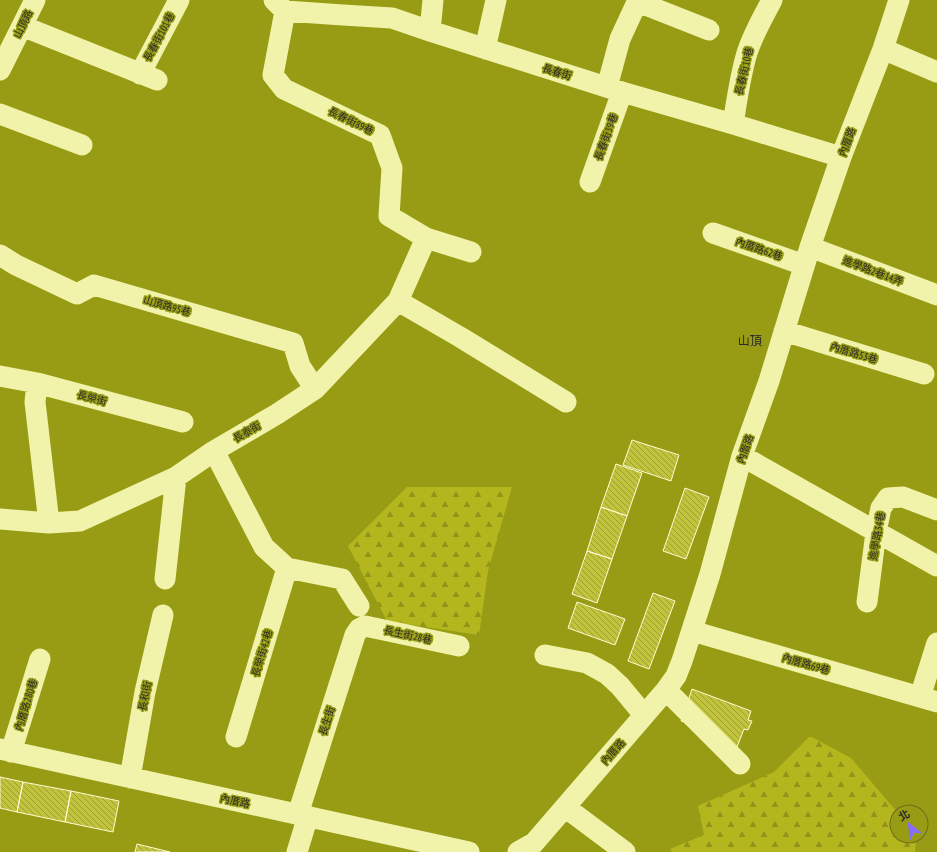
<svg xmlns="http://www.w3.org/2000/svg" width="937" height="852" font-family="'PT Sans Narrow','Noto Sans TC',sans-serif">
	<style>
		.forest { fill: url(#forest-firs) }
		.building { fill: url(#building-back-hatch); stroke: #fcfdd3 }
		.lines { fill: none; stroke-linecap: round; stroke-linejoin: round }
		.minor { stroke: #f2f3ab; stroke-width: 21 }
		.labels { text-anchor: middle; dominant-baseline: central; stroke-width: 3; stroke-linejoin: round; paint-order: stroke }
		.street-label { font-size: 10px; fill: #292929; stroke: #989c15 }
		.quarter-label { font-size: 12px; fill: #292929; stroke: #989c15 }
	</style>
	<defs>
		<pattern id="forest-firs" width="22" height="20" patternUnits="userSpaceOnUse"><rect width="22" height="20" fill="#b3b61d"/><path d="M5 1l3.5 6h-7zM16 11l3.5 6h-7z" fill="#92941a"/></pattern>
		<pattern id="building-back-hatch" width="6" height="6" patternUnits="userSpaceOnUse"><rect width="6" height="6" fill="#c1c33d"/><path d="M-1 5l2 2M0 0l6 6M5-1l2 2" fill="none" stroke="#9d9e33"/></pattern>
	</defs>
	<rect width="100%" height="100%" fill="#989c15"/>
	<path class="forest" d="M407,487H512L488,571L479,635L387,621L348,546Z
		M810,736L851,758L897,812V836H916L915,852H672L670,849L704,835L698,806L774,772Z"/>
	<path class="building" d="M632,440L679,455L671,481L623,465Z
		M616,464L642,473L627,516L601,507Z
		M685,488L709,497L686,559L663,551Z
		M601,507L627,516L612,559L587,551Z
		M587,551L612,559L597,603L572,594Z
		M653,593L675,601L649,669L628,661Z
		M577,602L625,619L615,645L568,628Z
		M692,689L751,711L748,720L752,721L748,730L744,729L737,747L715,733L681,721Z
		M0,777L23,782L17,812L0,808Z
		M23,782L71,791L65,822L17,812Z
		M71,791L119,801L113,832L65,822Z
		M137,844L170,852H135Z"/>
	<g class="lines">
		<path class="minor" d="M274,0L285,11L343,15L392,18L430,31L622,92L733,124L841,157
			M638,2L709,30
			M285,11L273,75L284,89L380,135L392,168L389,216L426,238L471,252
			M22,26L157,80
			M430,31L433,0
			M485,49L496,0
			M883,49L937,72
			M0,70L35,0
			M140,74L179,0
			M607,87L620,39L638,0
			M0,114L82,145
			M733,124C737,100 740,76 747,53C753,34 763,17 772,0
			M590,182L622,92
			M713,233L804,265
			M810,247L937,295
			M0,255L16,265L77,294L94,285L293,343L300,366L315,389
			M398,301L460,337L566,402
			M784,331L924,374
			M0,376L37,383L183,422
			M37,383L35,402L49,523
			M214,451L264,547L287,568L342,579L359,606
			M742,456L937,566
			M0,519L49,523L80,521L176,477L214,451L277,414L315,389L398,301L426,238
			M165,579L176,477
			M867,602L876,532L881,508L888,498L903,497L937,510
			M692,631L937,702
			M545,655L587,663L607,674L620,686L644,715
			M666,690L740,764
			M920,697L937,643
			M236,737L287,568
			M0,749L469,852
			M11,752L40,659
			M130,778L145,692L163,615
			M565,807L625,852
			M298,814L355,635L359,629L365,626L459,646
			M297,852L308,816
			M518,852L534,843L666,690L676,676L682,661L710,574L742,456L769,381L810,247L841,157L883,49L899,0"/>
	</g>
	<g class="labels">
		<g class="street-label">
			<text transform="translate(23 24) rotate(-64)">山頂路</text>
			<text transform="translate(159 37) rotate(-62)">長春街101巷</text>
			<text transform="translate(744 71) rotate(-77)">長春街10巷</text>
			<text transform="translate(557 72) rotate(17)">長春街</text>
			<text transform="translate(351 121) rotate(26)">長春街89巷</text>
			<text transform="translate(606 137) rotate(-70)">長春街39巷</text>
			<text transform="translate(847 142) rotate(-69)">內厝路</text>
			<text transform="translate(759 249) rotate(19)">內厝路62巷</text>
			<text transform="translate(873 271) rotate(21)">進學路2巷14弄</text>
			<text transform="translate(167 306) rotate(16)">山頂路95巷</text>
			<text transform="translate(854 353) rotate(17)">內厝路53巷</text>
			<text transform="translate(92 398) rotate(15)">長榮街</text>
			<text transform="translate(247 432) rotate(-30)">長泰街</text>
			<text transform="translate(745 449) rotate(-71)">內厝路</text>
			<text transform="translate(877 536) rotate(-80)">進學路34巷</text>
			<text transform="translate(408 635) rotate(12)">長生街28巷</text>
			<text transform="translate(262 653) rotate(-73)">長榮街42巷</text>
			<text transform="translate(806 664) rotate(16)">內厝路69巷</text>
			<text transform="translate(145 696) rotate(-79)">長和街</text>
			<text transform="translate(26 705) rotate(-73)">內厝路280巷</text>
			<text transform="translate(327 721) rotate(-72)">長生街</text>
			<text transform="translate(613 752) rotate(-49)">內厝路</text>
			<text transform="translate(235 801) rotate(12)">內厝路</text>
		</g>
		<g class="quarter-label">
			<text x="750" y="340">山頂</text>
		</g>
	</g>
	<g transform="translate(909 824) rotate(330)"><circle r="19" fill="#989c15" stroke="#6c6e1d"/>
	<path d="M0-3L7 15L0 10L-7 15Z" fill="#876dff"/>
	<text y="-6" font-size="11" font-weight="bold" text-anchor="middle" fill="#292929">北</text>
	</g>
</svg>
